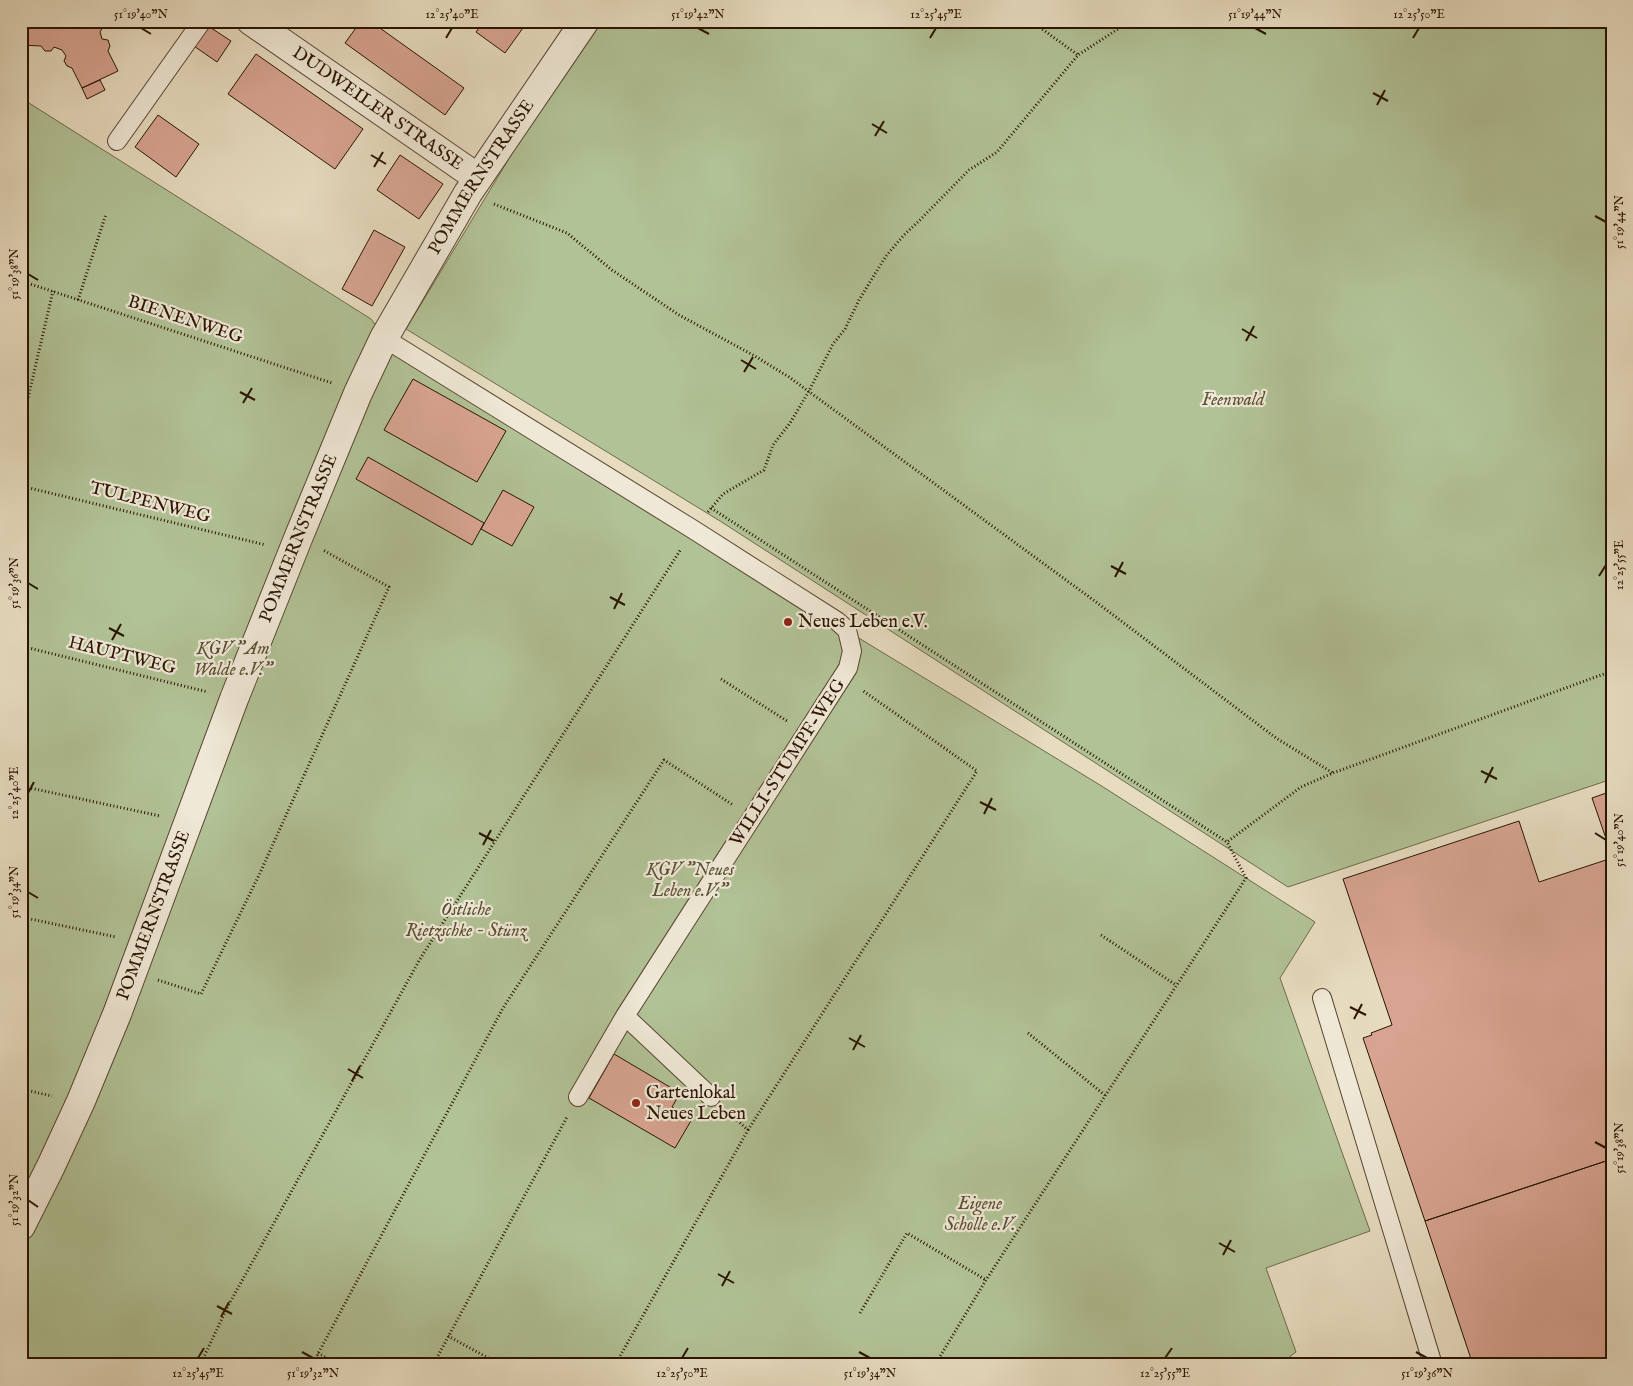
<svg xmlns="http://www.w3.org/2000/svg" width="1633" height="1386" font-family="'IM FELL English',serif">
	<style>
		.green { fill: #b1c296; stroke: #6e6a4b }
		.building { fill: #d7a491; stroke: #2a1300 }
		.lines { fill: none; stroke-linecap: round; stroke-linejoin: round }
		.lane-casing { stroke: #594530; stroke-width: 20 }
		.street-casing { stroke: #594530; stroke-width: 30 }
		.path { stroke: #2a1300; stroke-width: 3; stroke-dasharray: 1 2.5; stroke-linecap: butt }
		.lane { stroke: #efe8d6; stroke-width: 18 }
		.street { stroke: #efe8d6; stroke-width: 28 }
		.ticks { fill: none; stroke: #2a1300; stroke-width: 2 }
		.poi-dot { fill: #8f2418; stroke: #efe8d6; stroke-width: 2 }
		.labels { text-anchor: middle; dominant-baseline: central; stroke-width: 4.5; stroke-linejoin: round; paint-order: stroke }
		.street-label { font-size: 18px; fill: #2a1300; stroke: #efe8d6 }
		.park-label { font-size: 18px; font-style: italic; fill: #595034; stroke: #efe8d6 }
		.poi-label { font-size: 18px; fill: #2a1300; stroke: #efe8d6; text-anchor: start }
		.neatline { fill: none; stroke: #2a1300; stroke-width: 2 }
		.ticks-label { font-size: 12px; text-anchor: middle; fill: #2a1300 }
	</style>
	<rect width="100%" height="100%" fill="#e7dcc0"/>
	<filter id="stains"><feTurbulence type="fractalNoise" baseFrequency=".004" numOctaves="4"/><feColorMatrix values="0 0 0 0 .2 0 0 0 0 .09 0 0 0 0 .02 0 0 0 .5 -.17"/></filter>
	<radialGradient id="worn" r=".72"><stop offset=".6" stop-color="#630" stop-opacity="0"/><stop offset="1" stop-color="#630" stop-opacity=".3"/></radialGradient>
	<path class="green" d="M602,21H1612V779L1288,887L720,521L406,329L548,94Z
		M21,98L371,319L401,359L1100,785L1315,922L1280,978L1370,1231L1266,1268L1296,1352L1279,1365H21Z"/>
	<path class="building" d="M21,21H111L109,24L104,25L100,32L102,39L108,40L110,46L108,51L118,71L82,88L72,68L67,66L64,61L66,56L62,50L54,47L51,51H45L41,46L21,45Z
		M361,21H370L464,88L445,115L345,43Z
		M484,21H528L505,53L476,32Z
		M205,24L231,41L217,62L191,44Z
		M256,54L363,129L335,169L228,94Z
		M100,80L105,90L87,99L82,88Z
		M158,115L199,144L176,177L135,147Z
		M400,155L443,184L419,219L377,190Z
		M374,230L405,247L372,306L342,289Z
		M413,379L506,431L477,482L384,430Z
		M368,457L484,523L472,545L356,479Z
		M503,490L534,507L512,546L481,529Z
		M1612,791V849L1610,850L1592,798Z
		M1519,821L1539,882L1612,858V1159L1425,1221L1363,1038L1372,1035L1371,1033L1392,1025L1343,879Z
		M614,1054L680,1093L672,1107L692,1119L675,1148L589,1098Z
		M1612,1159V1365H1473L1425,1221Z"/>
	<g class="lines">
		<g class="lane-casing">
			<path id="lane" d="M117,141L202,21
				M384,338L694,530L837,621L847,630L852,651L848,668L625,1016L578,1097
				M1322,998L1433,1365
				M625,1016L711,1097"/>
		</g>
		<g class="street-casing">
			<g id="street">
				<path id="s1" d="M251,21L478,178"/>
				<path id="s2" d="M21,1226L51,1166L81,1101L117,1014L234,699L299,536L358,393L384,338L468,193L585,21"/>
			</g>
		</g>
		<path class="path" d="M1031,21L1078,55
			M494,204L567,233L612,270L679,315L753,355L789,377L1096,602L1276,738L1333,773
			M21,281L332,383
			M78,300L106,214
			M21,428L53,291
			M21,486L266,545
			M711,508L1227,842L1301,787L1333,773L1612,671
			M708,512L723,494L764,470L773,445L790,423L809,391L833,344L845,329L859,300L886,256L904,235L920,220L969,170L997,152L1078,55L1118,29L1123,21
			M21,646L208,692
			M721,679L787,721
			M21,786L160,816
			M21,917L116,937
			M1101,935L1176,985
			M158,980L201,994L260,873L389,587L323,550
			M1028,1033L1106,1096
			M21,1089L52,1096
			M748,1130L977,771L862,690
			M860,1313L907,1233L986,1280
			M448,1336L501,1365
			M318,1353L339,1365
			M200,1365L228,1306L420,959L681,549
			M312,1365L503,1008L664,760L733,805
			M433,1365L567,1117
			M615,1365L748,1130L728,1112
			M935,1365L986,1280L1246,878L1227,842"/>
		<use href="#lane" class="lane"/>
		<use href="#street" class="street"/>
	</g>
	<path class="ticks" d="M141,28L151,34M698,28L709,34M1255,28L1266,34M446,38L452,28M930,38L936,28M1413,38L1419,28M1373,93L1388,101M1377,105L1385,90M872,124L887,133M875,136L884,121M371,155L386,164M374,167L383,152M1595,216L1606,222M28,274L38,280M1242,329L1257,338M1246,341L1254,326M741,360L756,369M744,372L753,357M240,392L255,400M243,403L252,388M1111,566L1126,574M1599,576L1606,565M1115,577L1123,562M28,583L38,589M610,597L625,605M614,609L622,593M109,628L124,636M112,640L121,624M1481,771L1497,779M1485,783L1493,767M28,793L34,782M980,802L996,810M984,814L992,798M479,833L494,841M1595,833L1606,840M483,845L491,830M28,892L38,898M1350,1007L1366,1015M1354,1019L1362,1004M849,1038L865,1047M853,1050L861,1035M348,1069L363,1078M352,1081L360,1066M1595,1142L1606,1148M28,1200L38,1207M1219,1243L1235,1252M1223,1255L1231,1240M718,1274L734,1283M722,1286L730,1271M217,1306L232,1314M221,1317L229,1302M302,1352L313,1358M859,1352L870,1358M1416,1352L1427,1358M198,1358L204,1348M682,1358L688,1348M1165,1358L1172,1348"/>
	<g class="poi-dot">
		<circle cx="788" cy="622" r="5"/>
		<circle cx="636" cy="1103" r="5"/>
	</g>
	<g class="labels">
		<g class="street-label">
			<text stroke="none"><textPath href="#s1" startOffset="154">DUDWEILER STRASSE</textPath></text>
			<text stroke="none"><textPath href="#s2" startOffset="1148">POMMERNSTRASSE</textPath></text>
			<text transform="translate(185 320) rotate(18)">BIENENWEG</text>
			<text transform="translate(150 503) rotate(14)">TULPENWEG</text>
			<text stroke="none"><textPath href="#s2" startOffset="742">POMMERNSTRASSE</textPath></text>
			<text transform="translate(122 656) rotate(14)">HAUPTWEG</text>
			<text transform="translate(788 763) rotate(-57)">WILLI-STUMPF-WEG</text>
			<text stroke="none"><textPath href="#s2" startOffset="338">POMMERNSTRASSE</textPath></text>
		</g>
		<g class="park-label">
			<text x="1233" y="400">Feenwald</text>
			<text x="233" y="649">KGV "Am<tspan x="233" dy="21">Walde e.V."</tspan></text>
			<text x="690" y="870">KGV "Neues<tspan x="690" dy="21">Leben e.V."</tspan></text>
			<text x="466" y="910">Östliche<tspan x="466" dy="21">Rietzschke - Stünz</tspan></text>
			<text x="980" y="1204">Eigene<tspan x="980" dy="21">Scholle e.V.</tspan></text>
		</g>
		<g class="poi-label">
			<text x="798" y="622">Neues Leben e.V.</text>
			<text x="646" y="1093">Gartenlokal<tspan x="646" dy="21">Neues Leben</tspan></text>
		</g>
	</g>
	<rect width="1633" height="1386" fill="none" stroke="#e7dcc0" stroke-width="55"/>
	<rect x="28" y="28" width="1578" height="1330" class="neatline"/>
	<g class="ticks-label">
		<text x="141" y="18">51°19'40"N</text>
		<text x="452" y="18">12°25'40"E</text>
		<text x="698" y="18">51°19'42"N</text>
		<text x="936" y="18">12°25'45"E</text>
		<text x="1255" y="18">51°19'44"N</text>
		<text x="1419" y="18">12°25'50"E</text>
		<text transform="translate(1619 222) rotate(-90)" y="4">51°19'44"N</text>
		<text transform="translate(14 274) rotate(-90)" y="4">51°19'38"N</text>
		<text transform="translate(1619 565) rotate(-90)" y="4">12°25'55"E</text>
		<text transform="translate(14 583) rotate(-90)" y="4">51°19'36"N</text>
		<text transform="translate(14 793) rotate(-90)" y="4">12°25'40"E</text>
		<text transform="translate(1619 840) rotate(-90)" y="4">51°19'40"N</text>
		<text transform="translate(14 892) rotate(-90)" y="4">51°19'34"N</text>
		<text transform="translate(1619 1148) rotate(-90)" y="4">51°19'38"N</text>
		<text transform="translate(14 1200) rotate(-90)" y="4">51°19'32"N</text>
		<text x="198" y="1377">12°25'45"E</text>
		<text x="313" y="1377">51°19'32"N</text>
		<text x="682" y="1377">12°25'50"E</text>
		<text x="870" y="1377">51°19'34"N</text>
		<text x="1165" y="1377">12°25'55"E</text>
		<text x="1427" y="1377">51°19'36"N</text>
	</g>
	<rect width="100%" height="100%" filter="url(#stains)"/>
	<rect width="100%" height="100%" fill="url(#worn)"/>
</svg>
